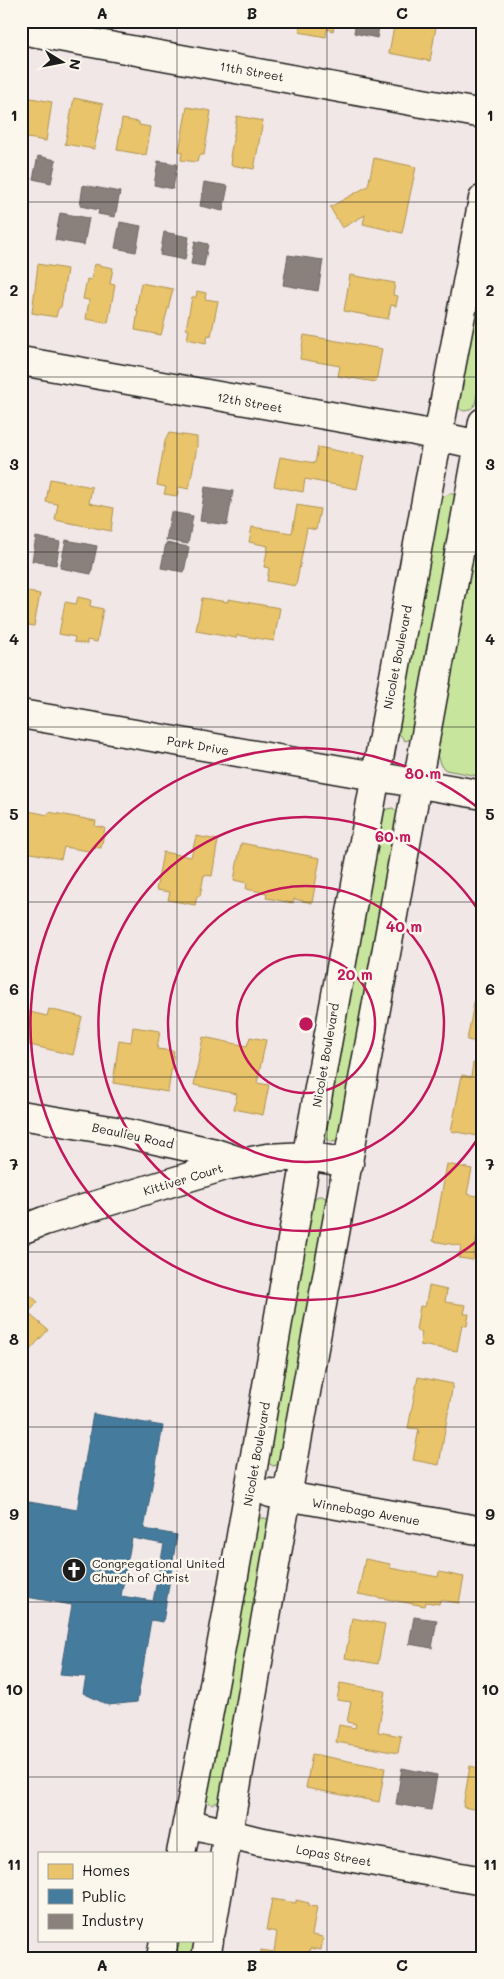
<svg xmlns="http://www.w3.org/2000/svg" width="504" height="1979" font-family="Mali,sans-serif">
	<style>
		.green { fill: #c7e59c; stroke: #72805c }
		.homes { fill: #e9c46a; stroke: #ac9253 }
		.public { fill: #457b9d; stroke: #395e76; fill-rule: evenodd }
		.industry { fill: #8a817c; stroke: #69635f }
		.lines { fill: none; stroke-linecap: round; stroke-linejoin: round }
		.minor-casing { stroke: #1c1c1c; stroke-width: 31 }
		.minor { stroke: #fbf7ec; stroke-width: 28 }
		.grid { fill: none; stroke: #1c1c1c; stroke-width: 1; stroke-opacity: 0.55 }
		.ring { fill: none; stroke: #c2185b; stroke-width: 2.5 }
		.labels { text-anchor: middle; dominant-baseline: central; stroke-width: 5; stroke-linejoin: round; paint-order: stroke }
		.street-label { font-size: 12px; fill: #1c1c1c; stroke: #fbf7ec }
		.poi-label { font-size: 12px; fill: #1c1c1c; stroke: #fbf7ec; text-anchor: start }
		.centre { fill: #c2185b; stroke: #fbf7ec; stroke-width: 2.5 }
		.ring-label { font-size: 15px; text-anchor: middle; font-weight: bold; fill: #c2185b; stroke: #fbf7ec; stroke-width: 5; stroke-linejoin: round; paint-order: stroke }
		.neatline { fill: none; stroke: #1c1c1c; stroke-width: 2 }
		.grid-label { font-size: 16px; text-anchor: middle; font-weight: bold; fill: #1c1c1c }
	</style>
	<rect width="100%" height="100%" fill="#f2e7e7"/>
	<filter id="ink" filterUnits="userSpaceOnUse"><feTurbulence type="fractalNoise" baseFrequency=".02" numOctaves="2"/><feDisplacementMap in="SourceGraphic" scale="10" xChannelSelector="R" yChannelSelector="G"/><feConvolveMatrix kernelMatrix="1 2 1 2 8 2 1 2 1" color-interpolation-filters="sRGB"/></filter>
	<g filter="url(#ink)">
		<path class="green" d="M483,260V361L475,405C468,412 461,414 457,404Z
			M451,493L456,496L411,739L405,741L398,732L441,498Z
			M483,494V777L446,770L441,766L436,753Z
			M393,808L400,815L338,1141L331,1142L326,1138L325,1133L383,813L387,809Z
			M318,1196H322L327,1199L280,1464L273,1466L268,1463L267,1457L313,1200Z
			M259,1518H265L269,1521L222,1800L212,1805L205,1798L254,1521Z
			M179,1940H197L194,1958H175Z"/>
		<path class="homes" d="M301,21H335L333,31L327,29L326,37L299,32Z
			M395,21L417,25L418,21H437L430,61L389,53Z
			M21,96L52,102L46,141L21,137Z
			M74,98L103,104L94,149L65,144Z
			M187,107L211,111L204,155H199L197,162L181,160L182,152L179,151Z
			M237,116L263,121L254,169L231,165L232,157H230Z
			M122,119L139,122V125L151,127L146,155L117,150Z
			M374,158L416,167L402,233L363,224L365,215L342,228L330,207L368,186Z
			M38,264L67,269L61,307L58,309L56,317L32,313Z
			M94,264L113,268L110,284L115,285L108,323L86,319L89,300L83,299L87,279L91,280Z
			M350,275L395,283L393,295L398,296L396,306L391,305L388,319L344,311Z
			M141,283L173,289L161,335L135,330L138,311L136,310Z
			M197,291L206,293L205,299L218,301L211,336L208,335L206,343L187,339L189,330L186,329L192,297H196Z
			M304,335L382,349L376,382L338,376L340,366L300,359Z
			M169,433L197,437V447L189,489L179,487L177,496L164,494L166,487L157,485L165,441Z
			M318,447L364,456L357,489L305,479L303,492L274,486L280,457L315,463Z
			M50,479L92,487L89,503L114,508L111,531L55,520L58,504L46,502Z
			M297,505L320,509L316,530L307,528L296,586L267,581L269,568L264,567L268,546L249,542L252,527L292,533Z
			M21,591L40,594L34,626L21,624Z
			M78,597L91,600L90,606L103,609L97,642L87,640V644L74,642L75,637L59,634L65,602L76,604Z
			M202,598L228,602V599L280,608L274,641L237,635L236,638L196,631Z
			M24,810L48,815L49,812L96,821L95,826L105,828L101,848L91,847L89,851L64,847L61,859L21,851V823Z
			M196,836L218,840L212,876L204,875L200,896H197L195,905L168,900L170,892L156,890L163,852L191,857Z
			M241,843L320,858L312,903L294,899L293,903L266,898L267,893L246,889L247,883L234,880Z
			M482,961H483V1043L467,1040Z
			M49,1009L82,1017L73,1055L21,1043V1010L47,1016Z
			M133,1027L160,1031L157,1049L174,1051L168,1092L113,1083L119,1040L131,1042Z
			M203,1037L247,1046L250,1037L266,1040L257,1083L269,1085L263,1115L234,1109L237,1094L194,1085Z
			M473,1063L483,1065V1137L451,1131L462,1075L471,1077Z
			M447,1164L472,1169L467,1194L483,1197L473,1260L459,1258L461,1246L433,1241Z
			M429,1286L447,1290L445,1302L466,1305L464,1314H469L467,1326L462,1325L457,1351L420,1345L422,1332L416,1330L420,1306L425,1307Z
			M21,1287L38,1302L28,1313L48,1330L21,1360Z
			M418,1377L453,1384L439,1465L413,1460L419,1429L408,1428Z
			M365,1559L390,1564V1568L438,1577L439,1572L464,1577L459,1603L440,1600L439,1604L426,1602L425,1606L358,1594Z
			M352,1618L385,1624L378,1664L345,1658Z
			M340,1683L385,1691L378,1732L401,1736L398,1753L336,1742L339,1725L355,1728L356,1724L347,1722L351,1702L337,1700Z
			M312,1754L385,1768L379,1802L306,1788Z
			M470,1766L483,1769V1811L463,1807Z
			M272,1899L296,1903V1900L309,1903V1906L317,1907L312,1935L323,1937L321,1950L310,1948L308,1958H260L261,1950L274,1952L277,1932L266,1930Z"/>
		<path class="public" d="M93,1414L163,1426L144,1529L177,1535L163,1622L151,1620L137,1702L108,1705L83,1693L86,1677L60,1675L72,1605L21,1596V1511L23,1501L77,1510ZM132,1538L164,1544L153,1601L121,1596Z"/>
		<path class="industry" d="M356,21H380L377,38L354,33Z
			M38,156L56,160L51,183L33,179Z
			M158,161L177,164L173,189L154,185Z
			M204,182L228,186L223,211L200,206Z
			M83,185L120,192L115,217L98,214L99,210L80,206Z
			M21,205L30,206L26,225L21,224Z
			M60,213L89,218L84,245L55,240Z
			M120,222L141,226L136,252L115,248Z
			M164,232L189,237L185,260L160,255Z
			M195,241L208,244L204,266L191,264Z
			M288,255L323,260L318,291L283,285Z
			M205,487L233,491L227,525L200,521Z
			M171,512L193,516L188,544L166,540Z
			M36,537L60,542L56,565L32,561Z
			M66,540L97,546L91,574L60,568Z
			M166,543L189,547L184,572L161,568Z
			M414,1617L437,1620L432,1648L409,1644Z
			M402,1768L437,1775L431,1810L396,1804Z"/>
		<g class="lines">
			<g class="minor-casing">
				<path id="minor" d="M21,30L483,114
					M21,361L415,431L479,445
					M21,714L483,795
					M21,1115L116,1131L215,1153L242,1162
					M21,1230L44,1221L225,1166L267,1158L307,1156L349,1163
					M270,1493L483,1531
					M187,1823L258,1841L483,1881
					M181,1853C229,1621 266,1387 307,1154C363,836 422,517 483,199
					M211,1931L287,1496L483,422
					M161,1958L164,1940
					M206,1958L209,1940"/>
			</g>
			<use href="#minor" class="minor"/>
		</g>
	</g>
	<path class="grid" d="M177,21V1853M327,21V1958M21,202H483M21,377H483M21,552H483M21,727H483M21,902H483M21,1077H483M21,1252H483M21,1427H483M21,1602H483M21,1777H483M177,1940V1958"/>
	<g class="ring">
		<circle cx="306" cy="1024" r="69"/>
		<circle cx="306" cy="1024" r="138"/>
		<path d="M482 1132A207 207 0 1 1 482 916"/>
		<path d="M482 1237A276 276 0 1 1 482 811"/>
	</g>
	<defs>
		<g id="church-disc" transform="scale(1.25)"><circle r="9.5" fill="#1c1c1c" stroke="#fbf7ec"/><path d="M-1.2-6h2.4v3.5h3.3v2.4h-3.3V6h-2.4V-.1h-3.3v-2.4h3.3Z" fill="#fff"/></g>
	</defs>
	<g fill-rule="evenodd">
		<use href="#church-disc" x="74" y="1570"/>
	</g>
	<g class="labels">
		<g class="street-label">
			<text transform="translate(252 71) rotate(10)">11th Street</text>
			<text transform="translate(250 402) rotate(10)">12th Street</text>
			<text transform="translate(397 657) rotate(-79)">Nicolet Boulevard</text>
			<text transform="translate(198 745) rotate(10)">Park Drive</text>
			<text transform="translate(325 1055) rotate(-80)">Nicolet Boulevard</text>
			<text transform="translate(133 1135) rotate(12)">Beaulieu Road</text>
			<text transform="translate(183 1179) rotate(-17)">Kittiver Court</text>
			<text transform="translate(256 1454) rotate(-80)">Nicolet Boulevard</text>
			<text transform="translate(366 1511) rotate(10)">Winnebago Avenue</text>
			<text transform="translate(334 1855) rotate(10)">Lopas Street</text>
		</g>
		<g class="poi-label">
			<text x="92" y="1563">Congregational United<tspan x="92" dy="14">Church of Christ</tspan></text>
		</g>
	</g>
	<circle cx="306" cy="1024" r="8" class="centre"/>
	<g class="ring-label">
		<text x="423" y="779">80 m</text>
		<text x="393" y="842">60 m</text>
		<text x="404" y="932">40 m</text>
		<text x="355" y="980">20 m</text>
	</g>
	<rect width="504" height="1979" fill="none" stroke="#fbf7ec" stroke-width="55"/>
	<rect x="38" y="1852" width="175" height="90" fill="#fbf7ec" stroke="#a29f99"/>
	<rect x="48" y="1864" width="25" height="15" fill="#e9c46a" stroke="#a29f99"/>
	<text x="82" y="1876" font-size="15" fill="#1c1c1c">Homes</text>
	<rect x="48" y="1889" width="25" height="15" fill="#457b9d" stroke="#a29f99"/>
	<text x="82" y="1902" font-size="15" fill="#1c1c1c">Public</text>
	<rect x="48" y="1914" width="25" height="15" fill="#8a817c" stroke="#a29f99"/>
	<text x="82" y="1926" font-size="15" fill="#1c1c1c">Industry</text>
	<g transform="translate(62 62) rotate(100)" stroke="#fbf7ec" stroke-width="4" paint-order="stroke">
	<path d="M0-4L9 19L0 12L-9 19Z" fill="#1c1c1c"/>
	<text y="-8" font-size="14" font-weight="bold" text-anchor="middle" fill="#1c1c1c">N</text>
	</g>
	<rect x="28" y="28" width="448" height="1924" class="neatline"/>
	<g class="grid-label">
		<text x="102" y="19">A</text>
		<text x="252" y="19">B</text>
		<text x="402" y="19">C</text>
		<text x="14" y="121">1</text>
		<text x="490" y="121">1</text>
		<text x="14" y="296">2</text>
		<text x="490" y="296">2</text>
		<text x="14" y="470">3</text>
		<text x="490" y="470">3</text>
		<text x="14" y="645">4</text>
		<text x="490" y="645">4</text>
		<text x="14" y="820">5</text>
		<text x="490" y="820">5</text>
		<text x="14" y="995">6</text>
		<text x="490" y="995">6</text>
		<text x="14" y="1170">7</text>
		<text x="490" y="1170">7</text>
		<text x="14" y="1345">8</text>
		<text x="490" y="1345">8</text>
		<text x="14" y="1520">9</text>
		<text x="490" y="1520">9</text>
		<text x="14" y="1695">10</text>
		<text x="490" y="1695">10</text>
		<text x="14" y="1870">11</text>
		<text x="490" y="1870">11</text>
		<text x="102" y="1971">A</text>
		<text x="252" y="1971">B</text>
		<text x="402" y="1971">C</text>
	</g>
</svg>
